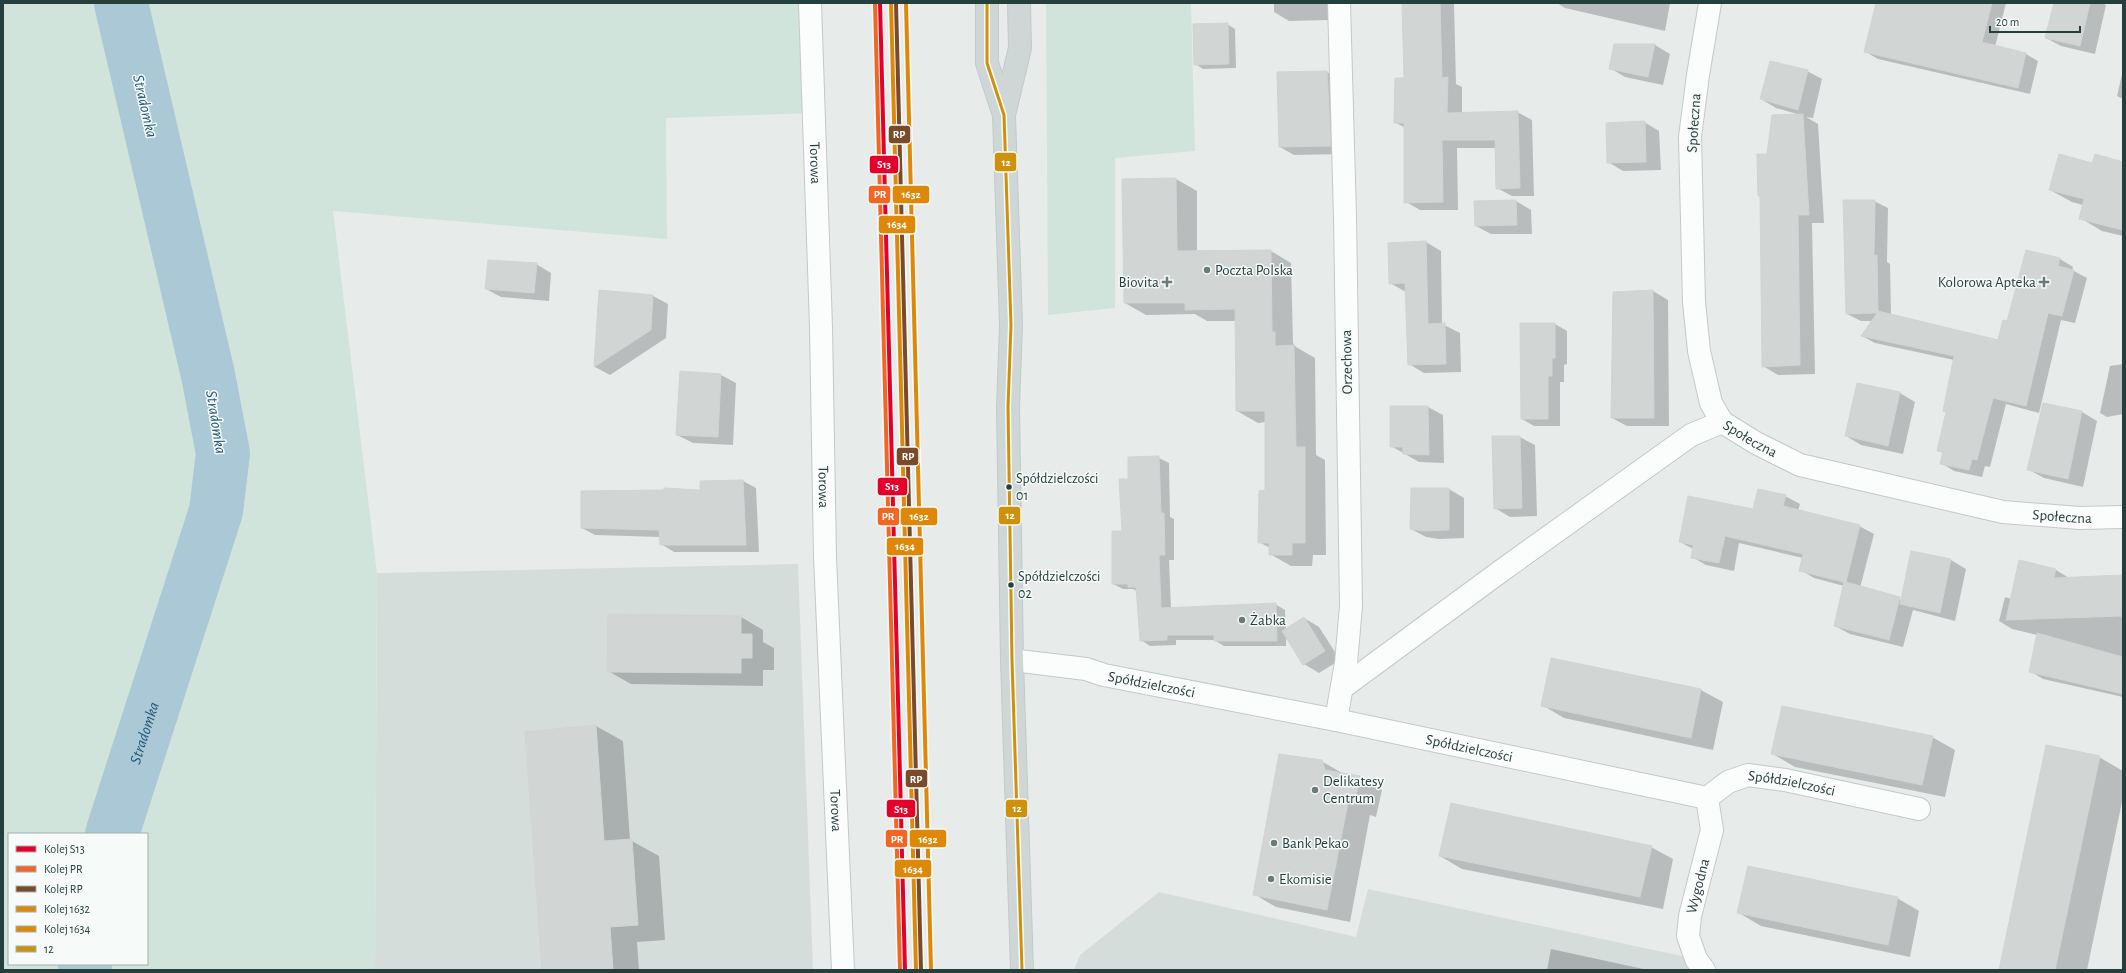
<svg xmlns="http://www.w3.org/2000/svg" width="2126" height="973" font-family="'Alegreya Sans',sans-serif">
	<style>
		.built { fill: #d5dddb }
		.green { fill: #d1e4db; fill-rule: evenodd }
		.shadow { fill: #0003 }
		.lines { fill: none; stroke-linecap: round; stroke-linejoin: round }
		.river { stroke: #abc8d7; stroke-width: 54 }
		.building { fill: #d1d5d4; stroke: #d0d5d4 }
		.street-casing { stroke: #c4c9c8; stroke-width: 24 }
		.primary-casing { stroke: #c2caca; stroke-width: 24 }
		.street { stroke: #fbfcfc; stroke-width: 22 }
		.primary { stroke: #cfd6d6; stroke-width: 22 }
		.bus-1-casing { stroke: #f6faf9; stroke-width: 6 }
		.bus-1 { stroke: #cd910c; stroke-width: 3 }
		.rail-1-casing { stroke: #f6faf9; stroke-width: 7 }
		.rail-2-casing { stroke: #f6faf9; stroke-width: 7 }
		.rail-3-casing { stroke: #f6faf9; stroke-width: 7 }
		.rail-4-casing { stroke: #f6faf9; stroke-width: 7 }
		.rail-5-casing { stroke: #f6faf9; stroke-width: 7 }
		.rail-1 { stroke: #e4002b; stroke-width: 4 }
		.rail-2 { stroke: #f26522; stroke-width: 4 }
		.rail-3 { stroke: #7a4b2a; stroke-width: 4 }
		.rail-4 { stroke: #de8809; stroke-width: 4 }
		.rail-5 { stroke: #de8809; stroke-width: 4 }
		.poi-dot { fill: #697c7a; stroke: #f6faf9; stroke-width: 1.5 }
		.bus-dot { fill: #253f3d; stroke: #f6faf9; stroke-width: 1.5 }
		.labels { text-anchor: middle; dominant-baseline: central; stroke-width: 3; stroke-linejoin: round; paint-order: stroke }
		.bus-label { font-size: 14px; fill: #253f3d; stroke: #f6faf9; text-anchor: start }
		.street-label { font-size: 15px; fill: #253f3d; stroke: #f6faf9 }
		.poi-label { font-size: 15px; fill: #253f3d; stroke: #f6faf9; text-anchor: start }
		.water-label { font-size: 16px; font-style: italic; fill: #215778; stroke: #f6faf9 }
		.line-badge { stroke: #f6faf9; stroke-width: 1.5 }
		.badge-label { font-size: 11px; text-anchor: middle; font-weight: bold; fill: #fff }
	</style>
	<rect width="100%" height="100%" fill="#e7eceb"/>
	<path class="built" d="M798,564L813,970H375L377,573Z
		M1368,889L1696,959L1706,970H1074L1080,955L1159,892L1356,937Z"/>
	<path class="green" d="M3,3H810L814,113L666,118L667,239L333,211L377,573L375,970H3ZM9,834H147V964H9Z
		M1046,3H1191L1195,151L1115,158V308L1048,315Z"/>
	<path class="shadow" d="M1274,3H1338V5H1328V20L1289,21L1274,12Z
		M1403,3L1454,4L1456,84L1462,87V113L1517,112L1532,120L1534,196H1512L1497,188L1496,148H1457L1458,210H1420L1406,202L1405,128L1395,122L1405,79Z
		M1557,3H1670L1665,31L1565,8Z
		M1913,3H2006L1995,47L2026,54L2038,61L2030,94L1878,59L1866,52Z
		M2055,3H2102L2106,5L2095,54L2061,46L2046,38Z
		M1227,24L1235,29L1236,68L1203,69L1195,64Z
		M1615,45H1655L1670,54L1663,85L1625,77L1610,68Z
		M2123,70V99L2117,96Z
		M1807,71L1822,79L1813,118L1806,117L1818,124L1824,223H1812L1815,374L1778,375L1763,366L1761,197L1759,196L1767,155L1797,114L1776,108L1761,99Z
		M1327,72L1341,80L1345,154L1294,155L1280,147Z
		M1644,122L1659,131L1661,170L1623,171L1608,162Z
		M2123,162V236L2102,231L2080,218L2083,205L2072,202L2050,190L2093,164Z
		M1176,179L1197,191V252L1271,251L1291,263L1293,343L1296,347L1315,358L1316,455L1325,460L1326,555H1313L1312,566H1291L1270,554V548L1259,542L1266,491V422L1258,423L1237,411L1236,321H1207L1195,314L1146,315L1125,303L1123,180Z
		M1516,201L1531,210L1532,234H1491L1476,226Z
		M1874,201L1888,208L1887,262L1890,264L1891,316L1998,342L2008,322L2027,251L2060,259L2073,267L2072,270L2087,278L2075,323L2061,320L2039,413L2006,404L1990,467L1985,466L1982,477L1954,471L1941,463L1944,454L1938,450L1947,412L1944,411L1954,360L1875,343L1862,336L1873,321H1861L1847,314Z
		M1426,242L1441,251L1442,324L1460,333L1461,372L1424,373L1409,364L1406,292L1390,283L1389,244Z
		M536,264L551,273L549,301L501,297L486,289Z
		M600,291L653,296L668,304L666,338L610,375L595,367Z
		M1653,291L1668,300L1669,426H1627L1612,418Z
		M1521,324H1555L1567,331V364L1564,365V382H1560V426H1534L1522,419Z
		M2123,364V414L2107,417L2100,413L2110,366Z
		M721,375L736,383L733,445L693,443L677,435Z
		M1900,393L1915,402L1903,454L1861,445L1846,436Z
		M1391,407H1428L1443,415L1444,463L1419,462L1391,446Z
		M2082,412L2097,421L2083,487L2044,478L2029,470Z
		M1493,437H1520L1535,445L1537,516L1510,517L1495,508Z
		M1159,458L1169,463L1170,517L1174,519V560H1169L1171,609L1275,604L1285,610L1286,630L1304,618L1319,627L1340,660L1319,673L1304,664L1286,635V646H1224L1214,640H1176V645L1150,646L1141,640L1137,591L1133,589H1123L1113,584L1123,532L1129,480Z
		M743,481L756,488L759,552H674L661,544L660,537L595,535L582,528L701,491V482Z
		M1449,489L1464,498V538L1439,539L1426,537L1411,529Z
		M1785,496L1800,504L1798,511L1859,526L1874,534L1860,588L1902,600L1912,552L1951,560L1966,569L1955,621L1913,610L1903,647L1850,634L1835,626L1844,586L1814,578L1800,570L1803,558L1739,543L1734,571L1706,565L1692,557L1693,549L1680,542Z
		M2056,570L2069,578L2123,576V697L2043,679L2030,671L2037,635L2012,629L1999,621L2005,597L2011,599Z
		M609,615L741,617L763,630V642L774,648V670H763V686L631,684L608,671Z
		M1552,659L1701,690L1723,702L1713,750L1564,718L1542,705Z
		M596,726L623,741L630,840L659,856L665,940L637,942L639,970H543Z
		M1932,737L1955,750L1945,797L1795,767L1773,754Z
		M2099,757L2123,771V797L2087,970H2000Z
		M1321,761L1344,774L1360,777L1382,790L1376,817L1370,815L1350,922L1276,907L1254,894Z
		M1651,847L1673,859L1663,909L1462,869L1440,856Z
		M1897,898L1919,911L1910,957L1761,926L1739,913Z
		M1551,949L1648,970H1547Z"/>
	<g class="lines">
		<g class="river">
			<path id="s1" d="M112,834L216,511L223,453L208,375L121,3"/>
			<path d="M85,970V964"/>
		</g>
	</g>
	<path class="building" d="M1402,3H1440L1442,78L1448,77L1447,113L1518,111L1520,188L1496,189L1495,140H1442L1443,202L1404,203V123H1394L1395,78H1404Z
		M1876,3H1992L1982,42L2026,53L2018,88L1864,52Z
		M2054,3H2090L2080,46L2045,38Z
		M1228,23L1229,64L1194,65L1193,24Z
		M1614,44H1655L1648,77L1609,69Z
		M1770,61L1808,70L1798,110L1760,99Z
		M1327,71L1331,146L1279,147L1277,72Z
		M1803,114L1809,215H1798L1800,365L1762,367L1760,196H1758L1757,154H1767L1772,115Z
		M1645,121L1646,162L1607,163L1606,123Z
		M2059,154L2092,163L2095,154L2123,162V230L2079,219L2084,199L2049,190Z
		M1176,178L1177,251L1271,250L1272,332H1275V346L1294,345L1296,447H1305V543H1292V555H1269V543H1258L1259,491L1265,490V411H1236L1235,309L1185,310V303H1124L1122,179Z
		M1516,200L1517,225L1475,226L1474,201Z
		M1843,200H1875L1874,256L1877,255L1878,311L1998,340L2003,320L2007,321L2026,250L2060,258L2058,266L2074,270L2062,316L2048,313L2026,406L1993,398L1977,460L1972,459L1969,470L1940,464L1943,452L1937,451L1946,412L1943,411L1954,356L1861,336L1877,313L1846,314Z
		M1426,241L1428,324L1445,323L1446,364L1408,365L1405,283L1389,284L1388,243Z
		M488,260L537,263L534,293L485,289Z
		M599,290L653,295L651,330L594,367Z
		M1653,290L1654,418H1611L1613,292Z
		M1520,323H1555V358H1552V376H1548V419H1521Z
		M680,371L721,374L718,437L676,435Z
		M1857,383L1900,392L1888,446L1845,436Z
		M2043,403L2082,411L2068,479L2027,470Z
		M1390,406H1428L1429,455L1403,454V447H1390Z
		M1492,436H1520L1522,508L1494,509Z
		M1159,456L1161,513H1164L1165,555H1159L1161,608L1276,603L1277,641H1214V635H1167V640L1140,641L1136,587H1128V584H1112V531H1122L1119,479H1128V457Z
		M743,480L746,545H660L659,530L581,528V491L664,490V488L700,490V481Z
		M1411,488H1449V530L1423,531L1410,529Z
		M1758,489L1786,495L1783,506L1860,525L1846,582L1900,597L1889,640L1834,626L1844,582L1799,571L1803,554L1725,536L1719,563L1691,558L1693,545L1679,542L1688,496L1753,509Z
		M1911,551L1951,559L1940,613L1900,604Z
		M2019,560L2056,569L2054,578L2123,575V616L2006,620Z
		M608,614L741,616V634H752V658H741V673L607,672Z
		M1304,617L1325,651L1303,665L1282,631Z
		M2037,633L2123,657V694L2029,672Z
		M1551,658L1701,689L1691,738L1541,706Z
		M1782,706L1933,736L1922,785L1771,754Z
		M596,725L604,841L632,839L638,925L610,927L613,970H542L525,732Z
		M2046,745L2100,756L2055,970H1999Z
		M1279,754L1322,760L1325,770L1360,776L1354,805L1348,803L1327,910L1253,895Z
		M1451,803L1652,846L1640,897L1439,856Z
		M1748,866L1898,897L1888,945L1737,913Z"/>
	<g class="lines">
		<g class="street-casing">
			<g id="street">
				<path id="s2" d="M810,3L821,327L825,557L843,970"/>
				<path id="s3" d="M1710,3L1698,75L1690,137L1694,302L1699,351L1711,403L1722,422L1756,443L1800,465L2003,512L2080,518L2123,517"/>
				<path id="s4" d="M1012,660L1086,669L1104,675L1336,720L1707,798L1728,782L1748,775L1785,780L1919,809"/>
				<path d="M1342,688L1501,571L1691,435L1722,422"/>
				<path d="M1336,720L1346,663L1351,606L1345,216L1339,3"/>
				<path id="s5" d="M1704,970L1696,959L1688,936L1690,916L1712,830L1707,798"/>
			</g>
		</g>
		<g class="primary-casing">
			<path id="primary" d="M987,3V63L1004,115
				M1019,3L1020,48L1004,115L1011,325L1008,407L1012,660L1022,970"/>
		</g>
		<use href="#street" class="street"/>
		<use href="#primary" class="primary"/>
		<g class="bus-1-casing">
			<path id="bus-1" d="M987,3V63L1004,115L1011,325L1008,407L1012,660L1022,970"/>
		</g>
		<use href="#bus-1" class="bus-1"/>
		<g class="rail-1-casing">
			<path id="rail-1" d="M880,3L905,970"/>
		</g>
		<g class="rail-2-casing">
			<path id="rail-2" d="M875,3L900,970"/>
		</g>
		<g class="rail-3-casing">
			<path id="rail-3" d="M896,3L921,970"/>
		</g>
		<g class="rail-4-casing">
			<path id="rail-4" d="M906,3L931,970"/>
		</g>
		<g class="rail-5-casing">
			<path id="rail-5" d="M891,3L916,970"/>
		</g>
		<use href="#rail-1" class="rail-1"/>
		<use href="#rail-2" class="rail-2"/>
		<use href="#rail-3" class="rail-3"/>
		<use href="#rail-4" class="rail-4"/>
		<use href="#rail-5" class="rail-5"/>
	</g>
	<g class="poi-dot">
		<circle cx="1207" cy="270" r="4"/>
		<path d="M1165 276h4v4h4v4h-4v4h-4v-4h-4v-4h4z"/>
		<path d="M2042 276h4v4h4v4h-4v4h-4v-4h-4v-4h4z"/>
		<circle cx="1242" cy="620" r="4"/>
		<circle cx="1315" cy="790" r="4"/>
		<circle cx="1274" cy="843" r="4"/>
		<circle cx="1271" cy="879" r="4"/>
	</g>
	<g class="bus-dot">
		<circle cx="1009" cy="487" r="3.5"/>
		<circle cx="1011" cy="585" r="3.5"/>
	</g>
	<g class="labels">
		<g class="bus-label">
			<text x="1016" y="479">Spółdzielczości<tspan x="1016" dy="17">01</tspan></text>
			<text x="1018" y="577">Spółdzielczości<tspan x="1018" dy="17">02</tspan></text>
		</g>
		<g class="street-label">
			<text transform="translate(1694 123) rotate(-86)">Społeczna</text>
			<text stroke="none"><textPath href="#s2" startOffset="160">Torowa</textPath></text>
			<text transform="translate(1347 362) rotate(-91)">Orzechowa</text>
			<text stroke="none"><textPath href="#s3" startOffset="458">Społeczna</textPath></text>
			<text stroke="none"><textPath href="#s2" startOffset="484">Torowa</textPath></text>
			<text stroke="none"><textPath href="#s3" startOffset="782">Społeczna</textPath></text>
			<text stroke="none"><textPath href="#s4" startOffset="142">Spółdzielczości</textPath></text>
			<text stroke="none"><textPath href="#s4" startOffset="466">Spółdzielczości</textPath></text>
			<text stroke="none"><textPath href="#s4" startOffset="801">Spółdzielczości</textPath></text>
			<text stroke="none"><textPath href="#s2" startOffset="808">Torowa</textPath></text>
			<text stroke="none"><textPath href="#s5" startOffset="89">Wygodna</textPath></text>
		</g>
		<g class="poi-label">
			<text x="1215" y="270">Poczta Polska</text>
			<text x="1159" y="282" text-anchor="end">Biovita</text>
			<text x="2036" y="282" text-anchor="end">Kolorowa Apteka</text>
			<text x="1250" y="620">Żabka</text>
			<text x="1323" y="781">Delikatesy<tspan x="1323" dy="17">Centrum</tspan></text>
			<text x="1282" y="843">Bank Pekao</text>
			<text x="1279" y="879">Ekomisie</text>
		</g>
		<g class="water-label">
			<text transform="translate(145 106) rotate(77)">Stradomka</text>
			<text transform="translate(216 422) rotate(81)">Stradomka</text>
			<text stroke="none"><textPath href="#s1" startOffset="106">Stradomka</textPath></text>
		</g>
	</g>
	<g class="line-badge">
		<rect x="888" y="125" width="23" height="19" rx="4" fill="#7a4b2a"/>
		<rect x="994" y="152" width="23" height="20" rx="4" fill="#cd910c"/>
		<rect x="869" y="155" width="30" height="19" rx="4" fill="#e4002b"/>
		<rect x="868" y="185" width="23" height="19" rx="4" fill="#f26522"/>
		<rect x="892" y="185" width="38" height="19" rx="4" fill="#de8809"/>
		<rect x="878" y="215" width="38" height="19" rx="4" fill="#de8809"/>
		<rect x="896" y="447" width="23" height="19" rx="4" fill="#7a4b2a"/>
		<rect x="877" y="477" width="31" height="19" rx="4" fill="#e4002b"/>
		<rect x="998" y="506" width="23" height="19" rx="4" fill="#cd910c"/>
		<rect x="877" y="507" width="23" height="19" rx="4" fill="#f26522"/>
		<rect x="900" y="507" width="38" height="19" rx="4" fill="#de8809"/>
		<rect x="886" y="537" width="38" height="19" rx="4" fill="#de8809"/>
		<rect x="905" y="769" width="23" height="19" rx="4" fill="#7a4b2a"/>
		<rect x="1005" y="799" width="23" height="19" rx="4" fill="#cd910c"/>
		<rect x="886" y="799" width="30" height="19" rx="4" fill="#e4002b"/>
		<rect x="885" y="829" width="23" height="19" rx="4" fill="#f26522"/>
		<rect x="909" y="829" width="38" height="19" rx="4" fill="#de8809"/>
		<rect x="894" y="859" width="38" height="19" rx="4" fill="#de8809"/>
	</g>
	<g class="badge-label">
		<text x="899" y="138">RP</text>
		<text x="1006" y="166">12</text>
		<text x="884" y="168">S13</text>
		<text x="880" y="198">PR</text>
		<text x="911" y="198">1632</text>
		<text x="897" y="228">1634</text>
		<text x="908" y="460">RP</text>
		<text x="892" y="490">S13</text>
		<text x="1010" y="519">12</text>
		<text x="888" y="520">PR</text>
		<text x="919" y="520">1632</text>
		<text x="905" y="550">1634</text>
		<text x="916" y="783">RP</text>
		<text x="1017" y="812">12</text>
		<text x="901" y="813">S13</text>
		<text x="897" y="843">PR</text>
		<text x="928" y="843">1632</text>
		<text x="913" y="873">1634</text>
	</g>
	<rect width="2126" height="973" fill="none" stroke="#253f3d" stroke-width="8"/>
	<rect x="8" y="833" width="140" height="132" fill="#f6faf9" stroke="#a2afae"/>
	<rect x="16" y="846" width="20" height="6" fill="#e4002b" stroke="#a2afae"/>
	<text x="44" y="853" font-size="12" fill="#253f3d">Kolej S13</text>
	<rect x="16" y="866" width="20" height="6" fill="#f26522" stroke="#a2afae"/>
	<text x="44" y="873" font-size="12" fill="#253f3d">Kolej PR</text>
	<rect x="16" y="886" width="20" height="6" fill="#7a4b2a" stroke="#a2afae"/>
	<text x="44" y="893" font-size="12" fill="#253f3d">Kolej RP</text>
	<rect x="16" y="906" width="20" height="6" fill="#de8809" stroke="#a2afae"/>
	<text x="44" y="913" font-size="12" fill="#253f3d">Kolej 1632</text>
	<rect x="16" y="926" width="20" height="6" fill="#de8809" stroke="#a2afae"/>
	<text x="44" y="933" font-size="12" fill="#253f3d">Kolej 1634</text>
	<rect x="16" y="946" width="20" height="6" fill="#cd910c" stroke="#a2afae"/>
	<text x="44" y="953" font-size="12" fill="#253f3d">12</text>
	<path d="M1990 26v6h90v-6" fill="none" stroke="#253f3d" stroke-width="2"/>
	<text x="1996" y="26" font-size="12" fill="#253f3d" stroke="#f6faf9" stroke-width="3" paint-order="stroke">20 m</text>
</svg>
